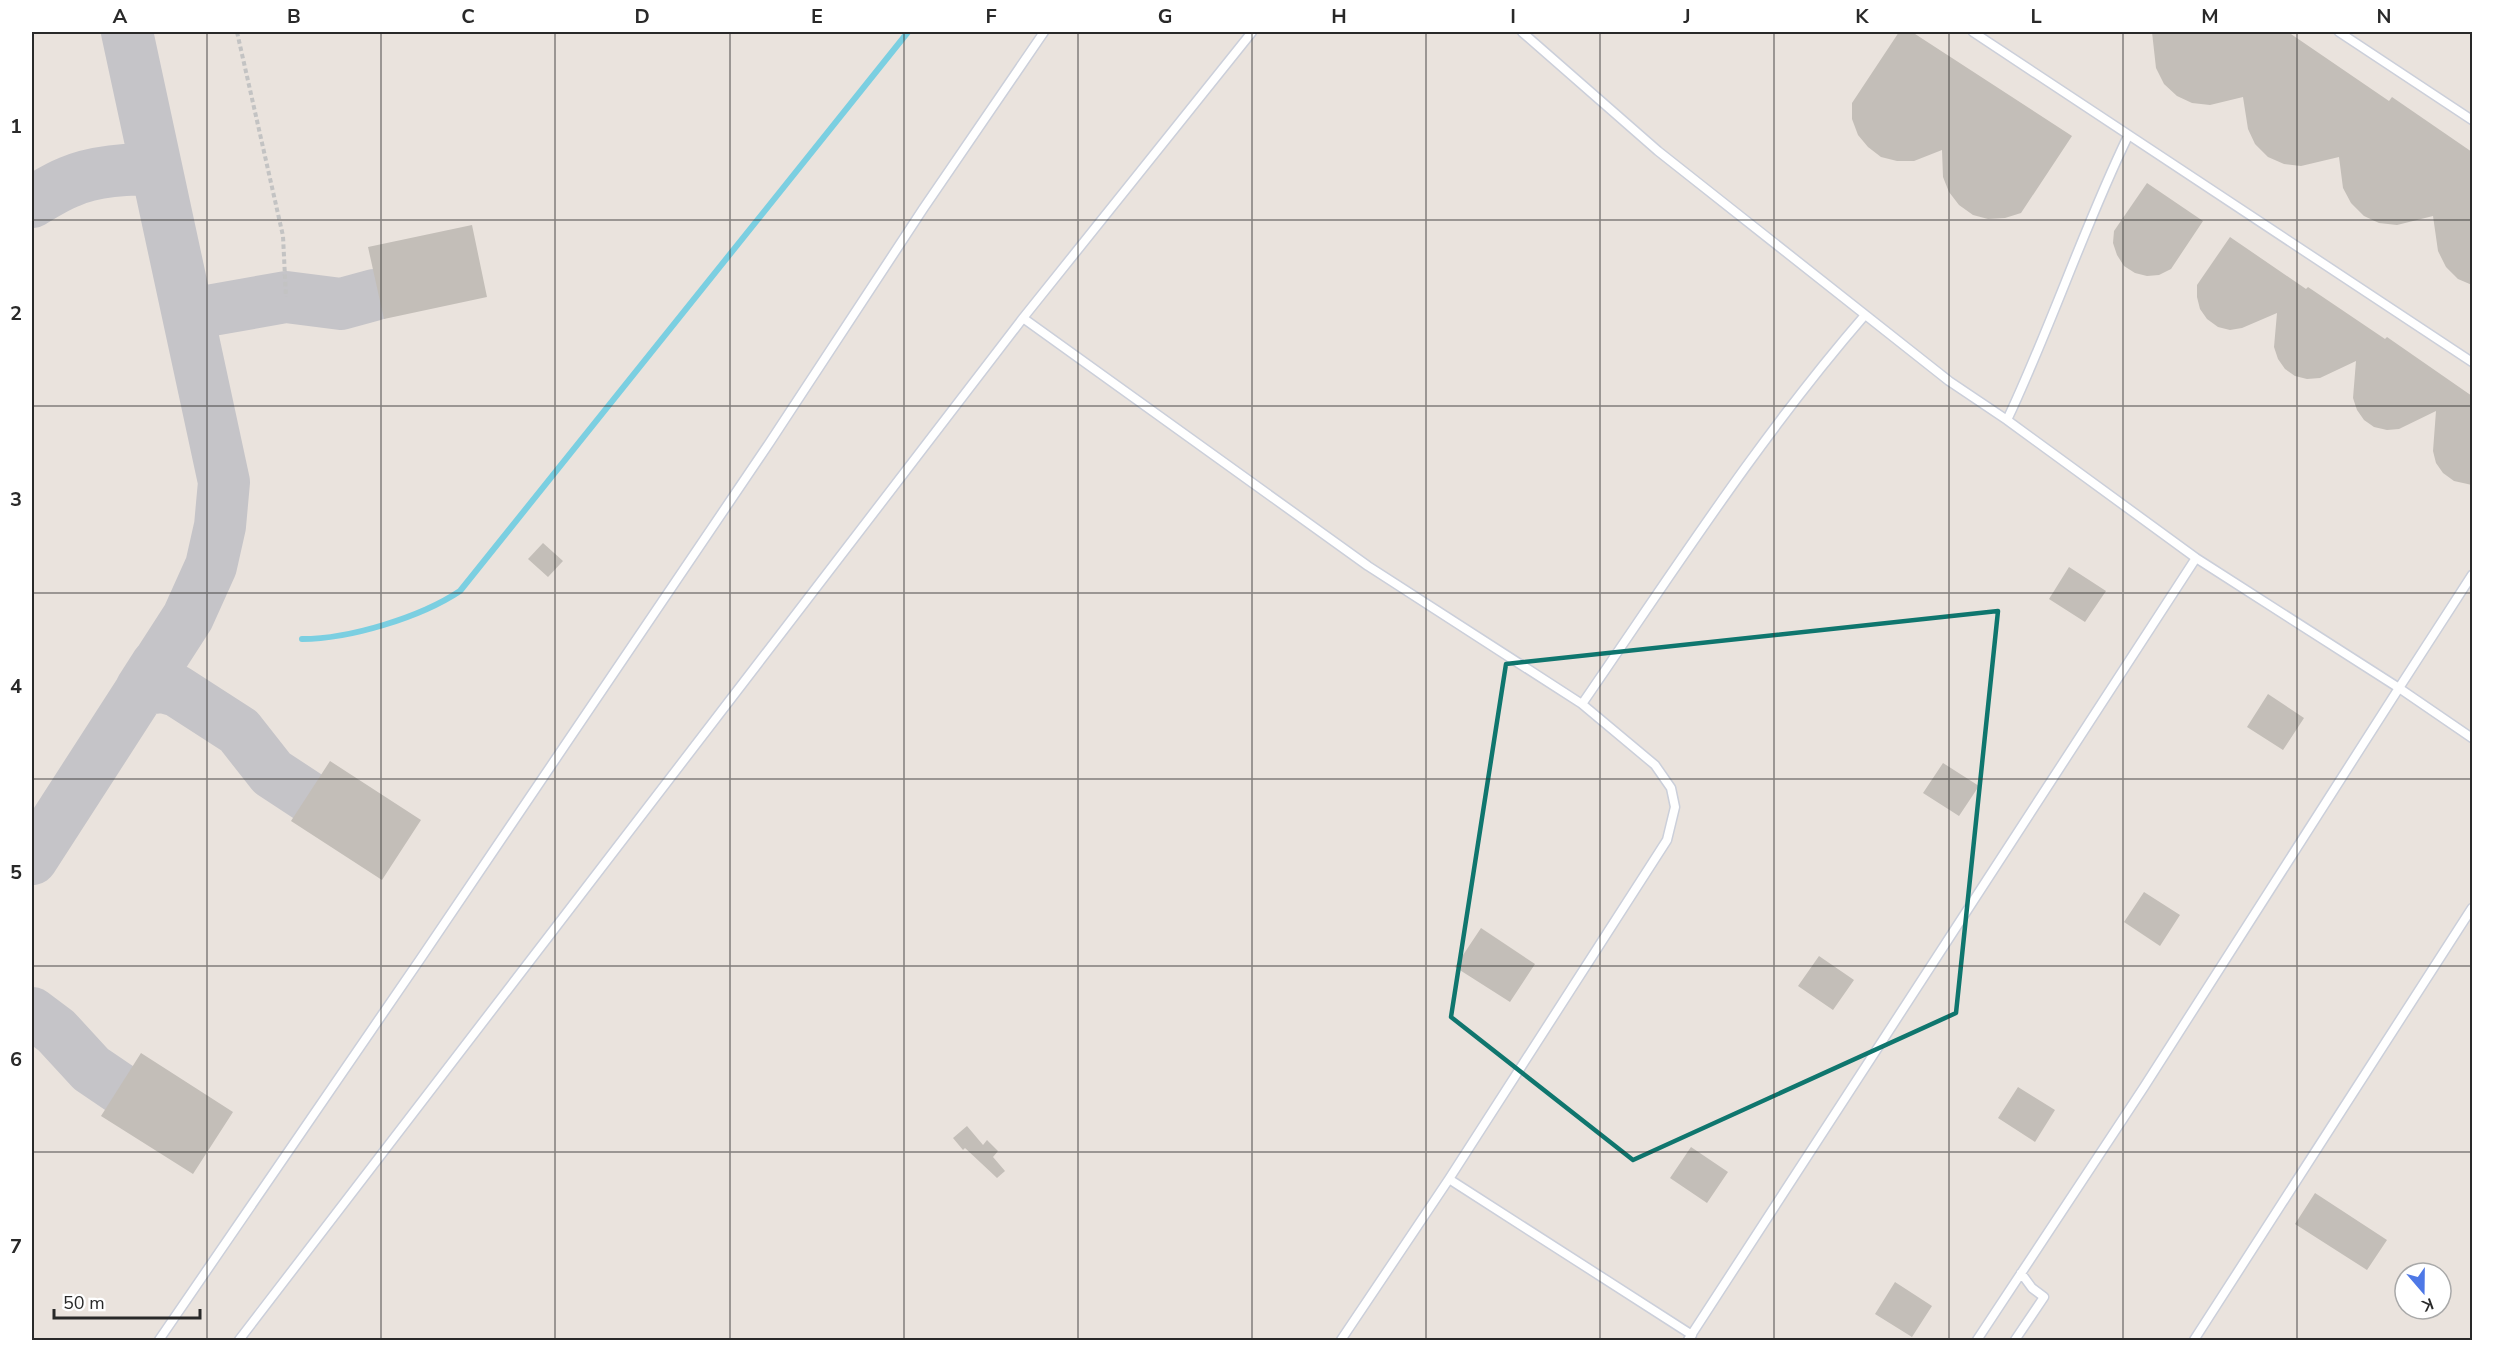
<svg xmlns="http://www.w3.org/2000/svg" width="2504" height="1372" font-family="'Nunito Sans',sans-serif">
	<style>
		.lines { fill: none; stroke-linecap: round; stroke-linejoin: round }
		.stream { stroke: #7bcfe1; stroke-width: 6 }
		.taxiway { stroke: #c5c4c8; stroke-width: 52 }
		.building { fill: #c3beb8 }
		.service-casing { stroke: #cbcfda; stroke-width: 11 }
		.path { stroke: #c3c3c3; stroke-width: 4; stroke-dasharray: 4.5 3; stroke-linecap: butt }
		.service { stroke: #fff; stroke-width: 8 }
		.marked { fill: none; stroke: #0f766e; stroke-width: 4.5; stroke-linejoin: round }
		.grid { fill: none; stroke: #292929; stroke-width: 1.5; stroke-opacity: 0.55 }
		.neatline { fill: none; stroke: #292929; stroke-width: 2 }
		.grid-label { font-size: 20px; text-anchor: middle; font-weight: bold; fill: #292929 }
	</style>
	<rect width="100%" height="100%" fill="#eae3dd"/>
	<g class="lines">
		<path class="stream" d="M302,639C350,639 421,617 460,591L908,32"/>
		<path class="taxiway" d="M32,202C44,195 56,187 69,182C91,172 132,167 156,171L153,154L142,167
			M207,311L286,297L341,304L374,295
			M157,664L141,689L163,687L177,691L239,731L272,773L307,796
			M32,859L188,617L211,566L220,526L224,482L127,32
			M32,1013L56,1031L91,1069L119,1088"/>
	</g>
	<path class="building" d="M1899,32H1912L2072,136L2021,213L2005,218L1988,219L1973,215L1959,205L1949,192L1943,177L1942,150L1914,161H1897L1881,157L1868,147L1858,135L1852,119V103Z
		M2152,32H2288L2389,101L2392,97L2472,152V285L2458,279L2446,267L2438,251L2433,216L2397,225L2379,223L2364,216L2351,203L2343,188L2339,157L2301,166L2284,164L2268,157L2255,144L2248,129L2243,97L2210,105L2192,103L2177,96L2164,84L2156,68Z
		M2147,183L2203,221L2171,269L2159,275L2147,276L2135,273L2124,266L2117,255L2113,243L2114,231Z
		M472,225L487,297L384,319L368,247Z
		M2230,237L2306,289L2308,287L2385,339L2387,337L2472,396V485L2454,481L2443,473L2436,463L2433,451L2436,411L2399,429L2387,430L2374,427L2364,420L2357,410L2353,398L2356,361L2320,378L2307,379L2295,376L2285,369L2278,359L2274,347L2277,313L2242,328L2230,330L2218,327L2207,319L2200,309L2197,297V285Z
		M543,543L563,561L548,577L528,559Z
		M2069,567L2106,591L2085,622L2049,599Z
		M2268,694L2304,718L2283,750L2247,727Z
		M330,761L421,820L382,880L291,821Z
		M1943,763L1979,786L1959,816L1923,793Z
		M2144,892L2180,915L2160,946L2124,922Z
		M1481,928L1535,964L1510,1002L1455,967Z
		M1819,956L1854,980L1833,1010L1798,986Z
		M141,1053L233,1112L193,1174L101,1116Z
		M2018,1087L2055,1110L2035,1142L1998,1118Z
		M967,1126L983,1145L987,1140L998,1151L993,1157L1005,1171L997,1178L965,1148L963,1150L953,1138Z
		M1691,1147L1728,1172L1707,1203L1670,1178Z
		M2315,1193L2387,1240L2367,1270L2295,1224Z
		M1895,1282L1932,1306L1912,1337L1875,1314Z"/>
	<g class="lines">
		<g class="service-casing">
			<path id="service" d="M1522,32L1658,151L1949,381L2007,420L2196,558L2399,688L2472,575
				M1973,32L2472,362
				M2339,32L2472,120
				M1023,318L1368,566L1582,704C1673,572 1760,436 1865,315
				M2007,420C2051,327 2083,229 2128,136
				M1449,1179L1692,1335
				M159,1340L421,958L770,442L923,209L1044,32
				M239,1340L1023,318L1252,32
				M1341,1340L1449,1179L1667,840L1675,807L1671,788L1655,765L1582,704
				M1688,1340L2196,558
				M1977,1340L2144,1087L2399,688L2472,738
				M2015,1340L2044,1297L2032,1288L2021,1273
				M2194,1340L2472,908"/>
		</g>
		<path class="path" d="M237,32L283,236L286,297"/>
		<use href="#service" class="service"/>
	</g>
	<path class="marked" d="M1998,611L1956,1013L1633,1160L1451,1017L1506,664Z"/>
	<path class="grid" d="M207,32V1340M381,32V1340M555,32V1340M730,32V1340M904,32V1340M1078,32V1340M1252,32V1340M1426,32V1340M1600,32V1340M1774,32V1340M1949,32V1340M2123,32V1340M2297,32V1340M32,220H2472M32,406H2472M32,593H2472M32,779H2472M32,966H2472M32,1152H2472"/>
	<rect width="2504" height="1372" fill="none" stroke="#ffffff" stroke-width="66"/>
	<g transform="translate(2423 1291) rotate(160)"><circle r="28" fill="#ffffff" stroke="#a9a9a9" stroke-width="1.5"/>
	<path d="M0-4.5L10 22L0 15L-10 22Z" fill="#4e78e6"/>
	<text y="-9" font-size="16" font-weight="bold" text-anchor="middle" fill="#292929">K</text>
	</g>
	<path d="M54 1309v9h146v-9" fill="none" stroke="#292929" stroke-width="3"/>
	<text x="63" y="1309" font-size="18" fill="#292929" stroke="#ffffff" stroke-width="4.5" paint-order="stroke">50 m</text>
	<rect x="33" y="33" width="2438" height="1306" class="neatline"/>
	<g class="grid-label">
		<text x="120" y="23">A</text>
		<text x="294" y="23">B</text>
		<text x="468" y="23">C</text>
		<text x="642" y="23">D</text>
		<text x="817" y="23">E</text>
		<text x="991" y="23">F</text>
		<text x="1165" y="23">G</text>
		<text x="1339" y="23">H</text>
		<text x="1513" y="23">I</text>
		<text x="1687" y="23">J</text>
		<text x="1862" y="23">K</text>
		<text x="2036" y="23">L</text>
		<text x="2210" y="23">M</text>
		<text x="2384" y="23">N</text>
		<text x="16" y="133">1</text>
		<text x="16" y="320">2</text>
		<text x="16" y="506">3</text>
		<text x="16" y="693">4</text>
		<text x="16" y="879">5</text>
		<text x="16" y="1066">6</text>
		<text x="16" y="1253">7</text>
	</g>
</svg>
